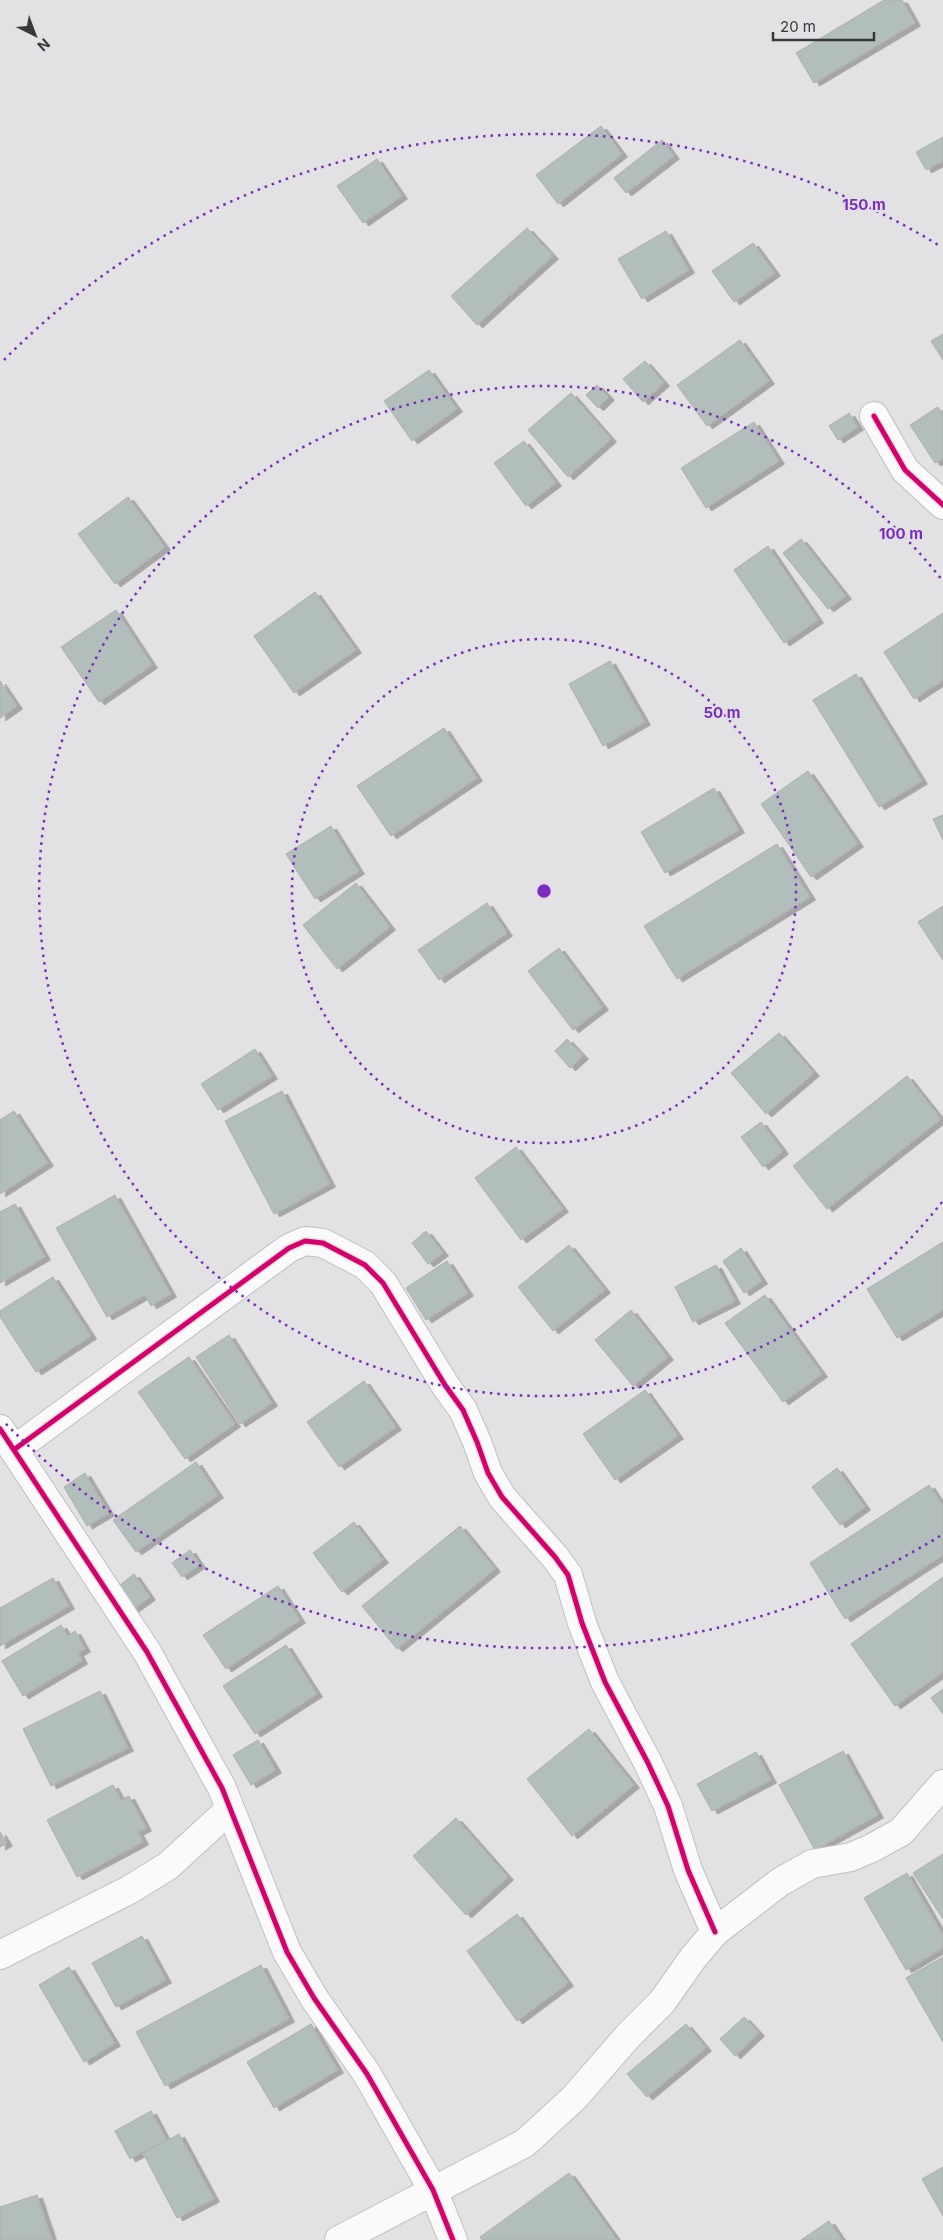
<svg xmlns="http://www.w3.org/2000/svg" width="943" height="2240" font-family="Inter,sans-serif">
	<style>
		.building { fill: #b2bebc; stroke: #aeaeaf; filter: url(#shadow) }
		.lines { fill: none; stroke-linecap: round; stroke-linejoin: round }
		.minor-casing { stroke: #c0bfc1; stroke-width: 30 }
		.minor { stroke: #fbfafb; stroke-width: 28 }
		.cycleway-casing { stroke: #e2e0e4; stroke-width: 8 }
		.cycleway { stroke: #d6006c; stroke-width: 5 }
		.ring { fill: none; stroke: #7b2cbf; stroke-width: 2.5; stroke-dasharray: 2.5 5 }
		.centre { fill: #7b2cbf; stroke: #e2e0e4; stroke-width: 2.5 }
		.ring-label { font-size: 15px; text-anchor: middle; font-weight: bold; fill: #7b2cbf; stroke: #e2e0e4; stroke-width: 4; stroke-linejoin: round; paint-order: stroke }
	</style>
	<defs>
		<filter id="shadow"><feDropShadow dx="5.5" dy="3" stdDeviation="0" flood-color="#0004"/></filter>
	</defs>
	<rect width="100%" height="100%" fill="#e2e1e3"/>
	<path class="building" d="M884,0H902L915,23L814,83L796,53Z
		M601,126L622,154L558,204L536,175Z
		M943,137V161L926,170L916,152Z
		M662,140L674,156L626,193L614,178Z
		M377,159L402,196L363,223L337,186Z
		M527,228L553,256L477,325L451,296Z
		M666,231L689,270L642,299L618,259Z
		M753,243L775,273L734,302L712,271Z
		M943,334V360L931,341Z
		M740,340L769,381L707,426L677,385Z
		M645,361L664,383L643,402L623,379Z
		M429,370L457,409L412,441L384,401Z
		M597,385L609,397L598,408L586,395Z
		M571,393L611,439L568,477L528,430Z
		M938,407L943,415V458L935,463L910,425Z
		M849,413L858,427L838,440L829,426Z
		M754,422L779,461L706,508L681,468Z
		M524,441L556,483L526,506L494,463Z
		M128,497L165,547L115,584L78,534Z
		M801,539L846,596L828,609L783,553Z
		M768,546L818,620L784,643L734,570Z
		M315,592L356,650L294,693L254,636Z
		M116,610L152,665L99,702L61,647Z
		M943,613V680L914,699L884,652Z
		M610,661L645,722L603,746L569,684Z
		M856,674L922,781L879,807L813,700Z
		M0,681L17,706L0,718Z
		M444,728L477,778L391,836L357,786Z
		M808,771L858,844L811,877L761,804Z
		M714,788L739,830L665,873L641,832Z
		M943,815V840L933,819Z
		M331,826L359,871L315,899L286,854Z
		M777,844L810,897L677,979L644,926Z
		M356,883L390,927L337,969L303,925Z
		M487,903L507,933L439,980L418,950Z
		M943,906V960L918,922Z
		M559,948L603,1007L573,1030L528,971Z
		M779,1033L814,1073L766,1114L731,1073Z
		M567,1039L583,1056L570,1068L555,1051Z
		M255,1049L272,1076L218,1110L201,1084Z
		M907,1076L941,1119L827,1209L793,1166Z
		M282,1091L330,1184L274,1214L225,1121Z
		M14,1111L48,1163L0,1194V1120Z
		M761,1122L783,1151L763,1167L741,1137Z
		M516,1147L563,1209L521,1240L475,1178Z
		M115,1195L171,1294L151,1306L145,1295L107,1317L56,1228Z
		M15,1204L45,1257L0,1283V1212Z
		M426,1231L443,1253L428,1264L412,1243Z
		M943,1242V1310L897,1338L867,1289Z
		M569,1245L605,1290L553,1331L518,1287Z
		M741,1248L762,1281L744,1293L723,1261Z
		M447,1261L468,1293L426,1320L406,1288Z
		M716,1265L735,1301L693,1322L675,1287Z
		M53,1277L91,1336L36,1372L0,1317V1311Z
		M765,1295L822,1374L783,1402L725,1323Z
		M631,1310L668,1357L633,1386L595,1340Z
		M229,1335L272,1403L240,1424L196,1357Z
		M189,1357L235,1424L185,1459L138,1392Z
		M364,1381L396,1427L339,1467L307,1422Z
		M645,1390L678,1436L615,1480L583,1434Z
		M196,1462L218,1495L136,1552L113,1520Z
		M837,1468L865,1507L840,1525L812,1487Z
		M85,1473L109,1513L87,1526L64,1487Z
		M929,1485L943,1506V1555L845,1619L810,1563Z
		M354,1522L383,1560L342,1592L313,1553Z
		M460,1526L495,1569L397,1649L362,1606Z
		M190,1550L200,1565L182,1577L172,1563Z
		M134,1574L150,1597L132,1610L116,1588Z
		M943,1577V1672L895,1706L851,1644Z
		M53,1578L69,1606L0,1646V1608Z
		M278,1586L300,1620L226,1669L203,1635Z
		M61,1625L68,1636L75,1631L85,1649L78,1653L82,1661L23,1696L2,1661Z
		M286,1645L317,1694L255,1734L223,1686Z
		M943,1689V1714L931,1698Z
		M100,1691L128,1748L51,1786L23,1729Z
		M589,1729L634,1785L572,1836L527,1779Z
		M258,1740L276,1770L251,1785L233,1755Z
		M843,1751L878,1815L815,1850L779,1785Z
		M756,1752L771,1780L712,1811L697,1784Z
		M113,1785L121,1800L129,1796L146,1828L138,1832L143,1842L77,1877L47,1820Z
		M456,1818L508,1877L466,1915L413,1856Z
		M0,1832L7,1843L0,1847Z
		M943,1854V1919L913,1873Z
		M907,1873L943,1935V1948L906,1970L864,1898Z
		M517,1914L568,1983L517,2021L467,1951Z
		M142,1936L166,1980L116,2007L92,1963Z
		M943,1957V2042L906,1978Z
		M261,1965L289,2019L165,2086L136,2032Z
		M69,1967L115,2043L84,2062L39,1985Z
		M744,2017L759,2033L735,2056L720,2039Z
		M311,2024L338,2070L274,2108L247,2062Z
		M686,2024L706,2048L647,2097L627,2074Z
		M151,2111L166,2139L130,2159L115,2131Z
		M179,2134L214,2199L177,2218L143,2153Z
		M943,2167V2216L922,2179Z
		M569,2173L617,2240H482L480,2237Z
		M37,2195L52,2240H0V2207Z
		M829,2221L842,2240H801Z"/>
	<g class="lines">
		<g class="minor-casing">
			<path id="minor" d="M874,416L905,470L943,505
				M0,1429L147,1652L222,1788L287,1952L314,1998L367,2074L433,2190L453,2240
				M15,1449L289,1248L305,1241L323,1243L365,1265L383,1283L445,1385L463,1410L477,1442L488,1473L502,1497L555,1557L568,1575L582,1623L605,1682L648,1763L668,1806L688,1870L715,1932
				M0,1955L129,1890L168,1866L230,1809
				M339,2240L525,2143L574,2098L628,2036L662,2002L693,1958L715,1932L780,1882L812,1864L851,1857L872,1848L901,1832L943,1784"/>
		</g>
		<use href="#minor" class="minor"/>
		<g class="cycleway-casing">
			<path id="cycleway" d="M874,416L905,470L943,505
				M0,1429L147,1652L222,1788L287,1952L314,1998L367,2074L433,2190L453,2240
				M15,1449L289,1248L305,1241L323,1243L365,1265L383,1283L445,1385L463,1410L477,1442L488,1473L502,1497L555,1557L568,1575L582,1623L605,1682L648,1763L668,1806L688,1870L715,1932"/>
		</g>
		<use href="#cycleway" class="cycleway"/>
	</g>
	<g class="ring">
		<circle cx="544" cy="891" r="252"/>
		<path d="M942 1202A505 505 0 1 1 942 580"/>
		<path d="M940 1536A757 757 0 0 1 4 1422M4 360A757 757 0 0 1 940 246"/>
	</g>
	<circle cx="544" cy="891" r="8" class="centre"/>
	<g class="ring-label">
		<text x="864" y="210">150 m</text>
		<text x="901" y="539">100 m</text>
		<text x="722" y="718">50 m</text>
	</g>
	<g transform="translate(35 35) rotate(138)" stroke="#e2e0e4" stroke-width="4" paint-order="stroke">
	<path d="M0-4L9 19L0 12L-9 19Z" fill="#383839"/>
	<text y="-8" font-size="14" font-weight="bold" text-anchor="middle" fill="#383839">N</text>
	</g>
	<path d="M773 32v8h101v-8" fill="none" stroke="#383839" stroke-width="2.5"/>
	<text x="780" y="32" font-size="15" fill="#383839" stroke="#e2e0e4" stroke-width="4" paint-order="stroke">20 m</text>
</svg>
